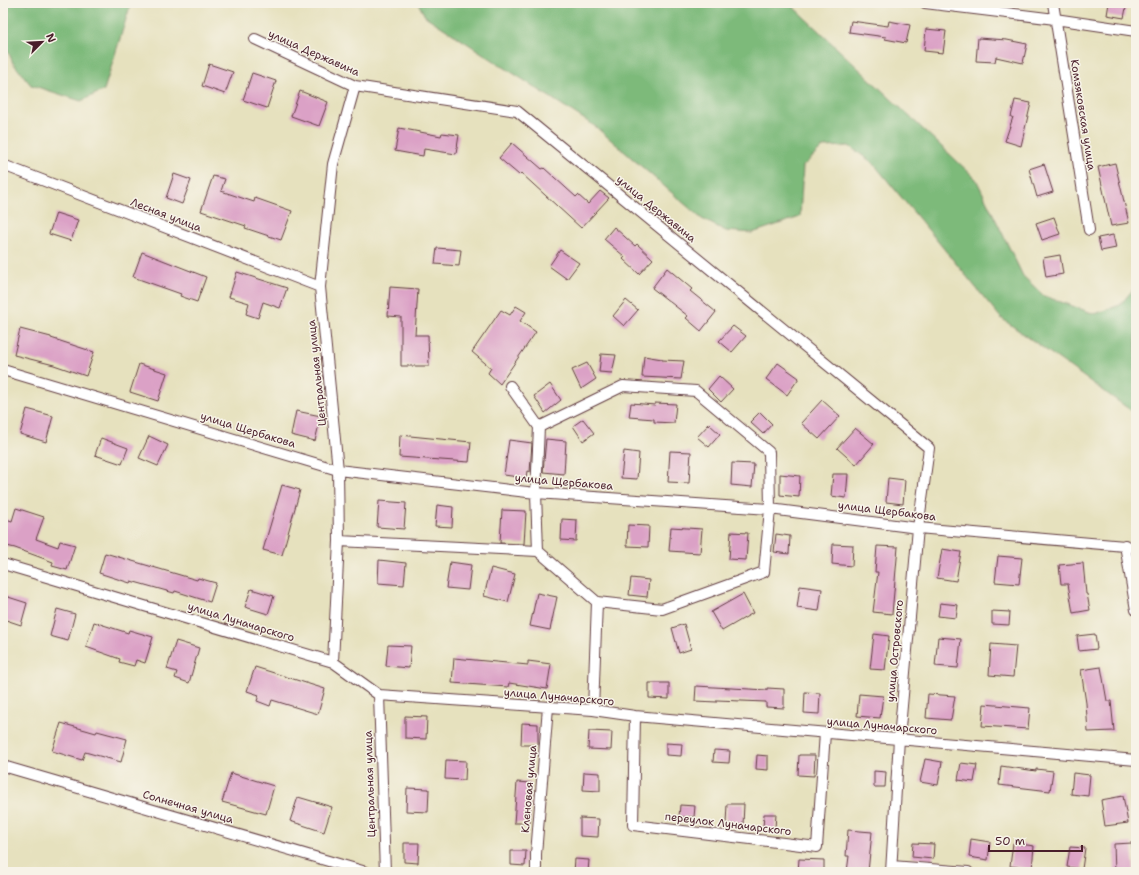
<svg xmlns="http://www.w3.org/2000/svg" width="1139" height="875" font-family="'Shantell Sans',sans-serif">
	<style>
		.forest { fill: #7dba7a; stroke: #646c52 }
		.building { fill: #dba1c6 }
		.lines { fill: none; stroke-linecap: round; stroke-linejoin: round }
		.street-casing { stroke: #613c41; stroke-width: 12 }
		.street { stroke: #fff; stroke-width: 10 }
		.labels { text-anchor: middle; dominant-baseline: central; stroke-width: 3; stroke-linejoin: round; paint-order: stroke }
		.street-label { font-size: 11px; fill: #4a1f2b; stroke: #f7f3e8 }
	</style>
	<rect width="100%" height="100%" fill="#f7f3e8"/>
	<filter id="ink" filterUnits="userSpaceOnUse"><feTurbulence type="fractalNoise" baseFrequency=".025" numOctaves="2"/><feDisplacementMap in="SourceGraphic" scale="8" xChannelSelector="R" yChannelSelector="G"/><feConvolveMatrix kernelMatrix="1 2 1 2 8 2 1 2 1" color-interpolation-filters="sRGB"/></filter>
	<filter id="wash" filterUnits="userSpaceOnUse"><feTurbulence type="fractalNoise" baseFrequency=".012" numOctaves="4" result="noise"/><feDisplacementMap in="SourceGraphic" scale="16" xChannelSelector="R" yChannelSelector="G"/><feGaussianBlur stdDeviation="0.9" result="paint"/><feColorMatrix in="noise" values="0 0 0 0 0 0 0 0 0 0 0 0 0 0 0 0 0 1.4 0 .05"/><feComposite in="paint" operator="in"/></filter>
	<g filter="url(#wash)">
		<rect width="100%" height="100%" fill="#e6e1be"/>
		<path class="forest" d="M3,3H131L104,90L81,101L31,85L13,63L3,39Z
			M418,3H789L976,179L1023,276L1044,296L1095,314L1120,305L1136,286V414L1001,318L873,163L849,146L823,147L803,166L800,217L752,233L726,231L702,219L596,127L425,16Z"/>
		<g id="blocks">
			<path class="building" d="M1109,3H1127L1124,18L1107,15Z
				M851,21L888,26L889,21L910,25L906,43L885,39L886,37L849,32Z
				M926,29L946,31L943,53L924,51Z
				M978,38L1007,40L1027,44L1023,63L996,57L995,62L976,61Z
				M209,64L233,72L225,94L202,86Z
				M252,73L276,81L267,108L243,100Z
				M300,91L328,102L319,126L291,116Z
				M1015,100L1031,103L1021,146L1005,141L1013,117H1011Z
				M399,128L441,136L442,133L459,135L456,154L424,149L423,156L395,151Z
				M512,143L542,169L544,168L576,197L578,195L588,204L600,191L609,198L581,228L521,173L519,175L499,158Z
				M1115,163L1129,223L1111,226L1098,167Z
				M1044,164L1053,192L1037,197L1029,169Z
				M174,174L191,180L182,204L166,198Z
				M213,176L225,179L221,191L254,202L255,198L292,211L281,240L245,228L246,226L201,211Z
				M56,213L78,220L71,241L49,234Z
				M1054,217L1060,234L1042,240L1036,223Z
				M614,227L635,246L637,244L653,259L639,274L623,259L625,257L604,239Z
				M1113,235L1116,248L1101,251L1098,238Z
				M437,248L461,250L459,266L435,264Z
				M560,250L579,263L567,279L549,266Z
				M142,252L206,277L197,302L180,296L181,294L133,277Z
				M1060,255L1063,274L1046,277L1043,258Z
				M667,268L692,289L690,291L716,312L701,331L686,318L688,316L652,288Z
				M237,272L287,288L280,308L263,302L258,318L246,314L249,303L229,297Z
				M390,287L418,289L415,335H428L429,366H401V317L388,316Z
				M626,300L638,310L624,326L613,316Z
				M516,306L526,312L520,321L536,332L500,384L488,373L491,368L472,352L501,310L510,315Z
				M733,326L746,336L732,352L719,341Z
				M20,329L51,337V338L94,352L86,376L54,365L14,355Z
				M601,354L616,355L612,373L599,372Z
				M644,356L662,359V360L684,361L681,379L642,377Z
				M587,363L596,379L581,389L572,370Z
				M778,363L799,378L787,395L766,379Z
				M139,364L167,373L158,401L130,392Z
				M719,376L733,389L721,402L708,389Z
				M550,384L561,400L545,413L534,396Z
				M822,400L840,416L819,439L801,423Z
				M631,403L655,405V403L676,404L674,423L654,422V419L629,417Z
				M27,409L53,416L46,442L20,434Z
				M296,411L321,416L315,441L291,435Z
				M760,412L772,424L763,434L750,422Z
				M583,419L594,433L583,441L573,426Z
				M709,424L720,434L709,447L697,437Z
				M855,428L874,444L856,465L837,448Z
				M400,435L471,442L469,462L399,457Z
				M149,436L168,445L158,466L139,458Z
				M101,438L128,448L122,464L95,455Z
				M546,439L566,441L564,474L543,472Z
				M509,440L532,443L530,472L527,471L526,478L504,475Z
				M624,451L639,453L637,479L621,478Z
				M670,451L691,452L689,483L668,482Z
				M732,463L754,464L752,487L731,485Z
				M780,474L800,476L799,497L780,495Z
				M833,474H848L846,498L831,496Z
				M888,478L905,480L903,504L886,502Z
				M282,485L300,490L282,555L263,550Z
				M379,501L406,503L404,529L377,527Z
				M437,505L453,507L452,527L435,526Z
				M16,508L44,517L36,539L58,547L60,541L75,545L67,570L52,566L53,562L15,548L3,545V518L12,521Z
				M502,510L526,511L524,544L500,543Z
				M562,519L577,520L576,541L561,540Z
				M628,525L649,526L648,547L627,546Z
				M671,527L702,529L700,553L669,551Z
				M731,532L748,533L746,560L729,559Z
				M776,534L790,536L789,554L774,552Z
				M833,544L853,545L852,566L832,564Z
				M877,546L898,547L892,614L873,612L878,572H875Z
				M942,549L961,552L956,581L937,578Z
				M105,553L197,580L198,578L216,583L210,602L175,591L174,593L131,581L130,583L99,573Z
				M998,556L1022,558L1019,584L995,582Z
				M379,560L406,563L404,585L378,583Z
				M450,562L471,565L468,590L446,588Z
				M1083,563L1086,594H1087L1090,610L1073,613L1068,584H1061L1059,565Z
				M491,568L515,574L508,602L484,596Z
				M631,578L649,580L647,597L629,595Z
				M800,586L822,589L819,611L797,608Z
				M251,589L274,596L268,614L245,607Z
				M537,593L557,597L550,630L530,626Z
				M743,594L753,613L722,631L711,612Z
				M5,596L27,603L21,625L3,619V605Z
				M940,603L958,605L956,618L938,616Z
				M57,609L75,614L68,641L50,636Z
				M992,611L1010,612L1009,625L992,624Z
				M94,622L128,633L129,630L153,637L145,663L136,660L134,666L119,662L120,659L86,647Z
				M684,624L691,649L679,653L672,628Z
				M874,634L889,636L885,670L870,669Z
				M1095,634L1097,649L1079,651L1077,636Z
				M938,637L961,639L958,668L935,666Z
				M176,641L199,648L189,683L175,678L177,672L167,669Z
				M991,644L1016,646L1013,677L989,675Z
				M388,645L411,646L409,668L386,666Z
				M454,658L528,665V661L551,664L547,689L509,683L508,687L452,683Z
				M255,667L325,689L318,714L272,700L270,706L257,701L259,695L247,691Z
				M1101,667L1107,701H1111L1114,731L1088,732L1086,703L1081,670Z
				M649,683H669V699L649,698Z
				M696,686L767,690V688L784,689V708L766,707V702L717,700V702L695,701Z
				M805,692L820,693L819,714L804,713Z
				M859,694L883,696L880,718L857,716Z
				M928,694L955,696L951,720L926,718Z
				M984,704L1030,708L1028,729L982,726Z
				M405,716L427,717L426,739L405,738Z
				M61,723L96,733L97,731L127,739L121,762L85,752L82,760L52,751Z
				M522,723L538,724V745H521Z
				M589,731L612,732L611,750L588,749Z
				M666,743L682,744L681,756L666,755Z
				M714,750L730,751L729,763L713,762Z
				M757,755L768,756V770L756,769Z
				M799,755H815L814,776L798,775Z
				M925,759L942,762L938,785L920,782Z
				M446,760L466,761L465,780L445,779Z
				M961,763L977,765L974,782L958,780Z
				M1001,766L1036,771V769L1053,771L1050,791L999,785Z
				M874,771L886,772L885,787H874Z
				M584,772L600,773V791L583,790Z
				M231,773L274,786L266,814L222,802Z
				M1073,773L1090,775L1088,796L1071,794Z
				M517,782L531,783L530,823H514Z
				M407,788L429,789L428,812L406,811Z
				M1123,796L1128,823L1105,826L1101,800Z
				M298,797L332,807L324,832L290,821Z
				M727,804H744L743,825L726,824Z
				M680,805L695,806L694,817H679Z
				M764,814H776L775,829H763Z
				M580,818L599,819L598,837L580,836Z
				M848,830L872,832L868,872H847L849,856H846Z
				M971,839L990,842L988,860L969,857Z
				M404,843H419L418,863L404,862Z
				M913,843L934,844L933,859L912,857Z
				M1013,843L1034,846L1032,869L1010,866Z
				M1132,843L1134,872H1115L1114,844Z
				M1070,847L1085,848L1082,869L1067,867Z
				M511,851H526L525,866L511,865Z
				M575,859L589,860L588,872H574Z
				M799,859L824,860V872H798Z"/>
		</g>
	</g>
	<g filter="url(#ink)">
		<use href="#blocks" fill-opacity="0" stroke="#613c41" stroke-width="1"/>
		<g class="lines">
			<g class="street-casing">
				<path id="street" d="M925,3L1055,19L1136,31
					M1053,3L1089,230
					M255,39L355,86L517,111L929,448L918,528L899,739L891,872
					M3,165L320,287
					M3,370L338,470L536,493L770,509L918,528L1136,547
					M510,386L539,427
					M623,386L696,391L769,452L770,509L764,572L662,609L597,602L538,551L536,493L539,427Z
					M339,541L538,551
					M1125,545L1136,610
					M3,564L333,662L379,695L593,710L635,716L1136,760
					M333,662L339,541L338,470L320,287L333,164L355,86
					M379,695L385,872
					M593,710L597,602
					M635,716L633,825L817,847L825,733
					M3,766L366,872
					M892,866L968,872
					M536,872V854L548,707"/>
			</g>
			<use href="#street" class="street"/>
		</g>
	</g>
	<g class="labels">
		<g class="street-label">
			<text transform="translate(314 53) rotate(24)">улица Державина</text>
			<text transform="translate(1083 115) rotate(81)">Комзяковская улица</text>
			<text transform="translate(656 209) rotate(39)">улица Державина</text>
			<text transform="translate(166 215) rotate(21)">Лесная улица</text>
			<text transform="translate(317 373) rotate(-96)">Центральная улица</text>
			<text transform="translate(248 430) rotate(17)">улица Щербакова</text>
			<text transform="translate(564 482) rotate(5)">улица Щербакова</text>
			<text transform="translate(887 511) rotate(7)">улица Щербакова</text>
			<text transform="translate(241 622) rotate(17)">улица Луначарского</text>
			<text transform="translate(895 651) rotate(-85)">улица Островского</text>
			<text transform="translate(559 697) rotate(5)">улица Луначарского</text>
			<text transform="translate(882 726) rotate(5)">улица Луначарского</text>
			<text transform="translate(370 784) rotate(-92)">Центральная улица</text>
			<text transform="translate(529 789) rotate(-85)">Кленовая улица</text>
			<text transform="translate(188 807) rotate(16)">Солнечная улица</text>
			<text transform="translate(728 824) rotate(7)">переулок Луначарского</text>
		</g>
	</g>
	<rect width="1139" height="875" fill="none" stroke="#f7f3e8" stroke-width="16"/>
	<g transform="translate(42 42) rotate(66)" stroke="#f7f3e8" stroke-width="3" paint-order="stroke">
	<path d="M0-3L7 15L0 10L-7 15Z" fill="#4a1f2b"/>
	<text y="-6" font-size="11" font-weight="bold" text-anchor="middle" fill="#4a1f2b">N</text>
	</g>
	<path d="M989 845v6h93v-6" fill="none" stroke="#4a1f2b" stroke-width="2"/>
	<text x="995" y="845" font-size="12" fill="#4a1f2b" stroke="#f7f3e8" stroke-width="3" paint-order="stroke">50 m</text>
</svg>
